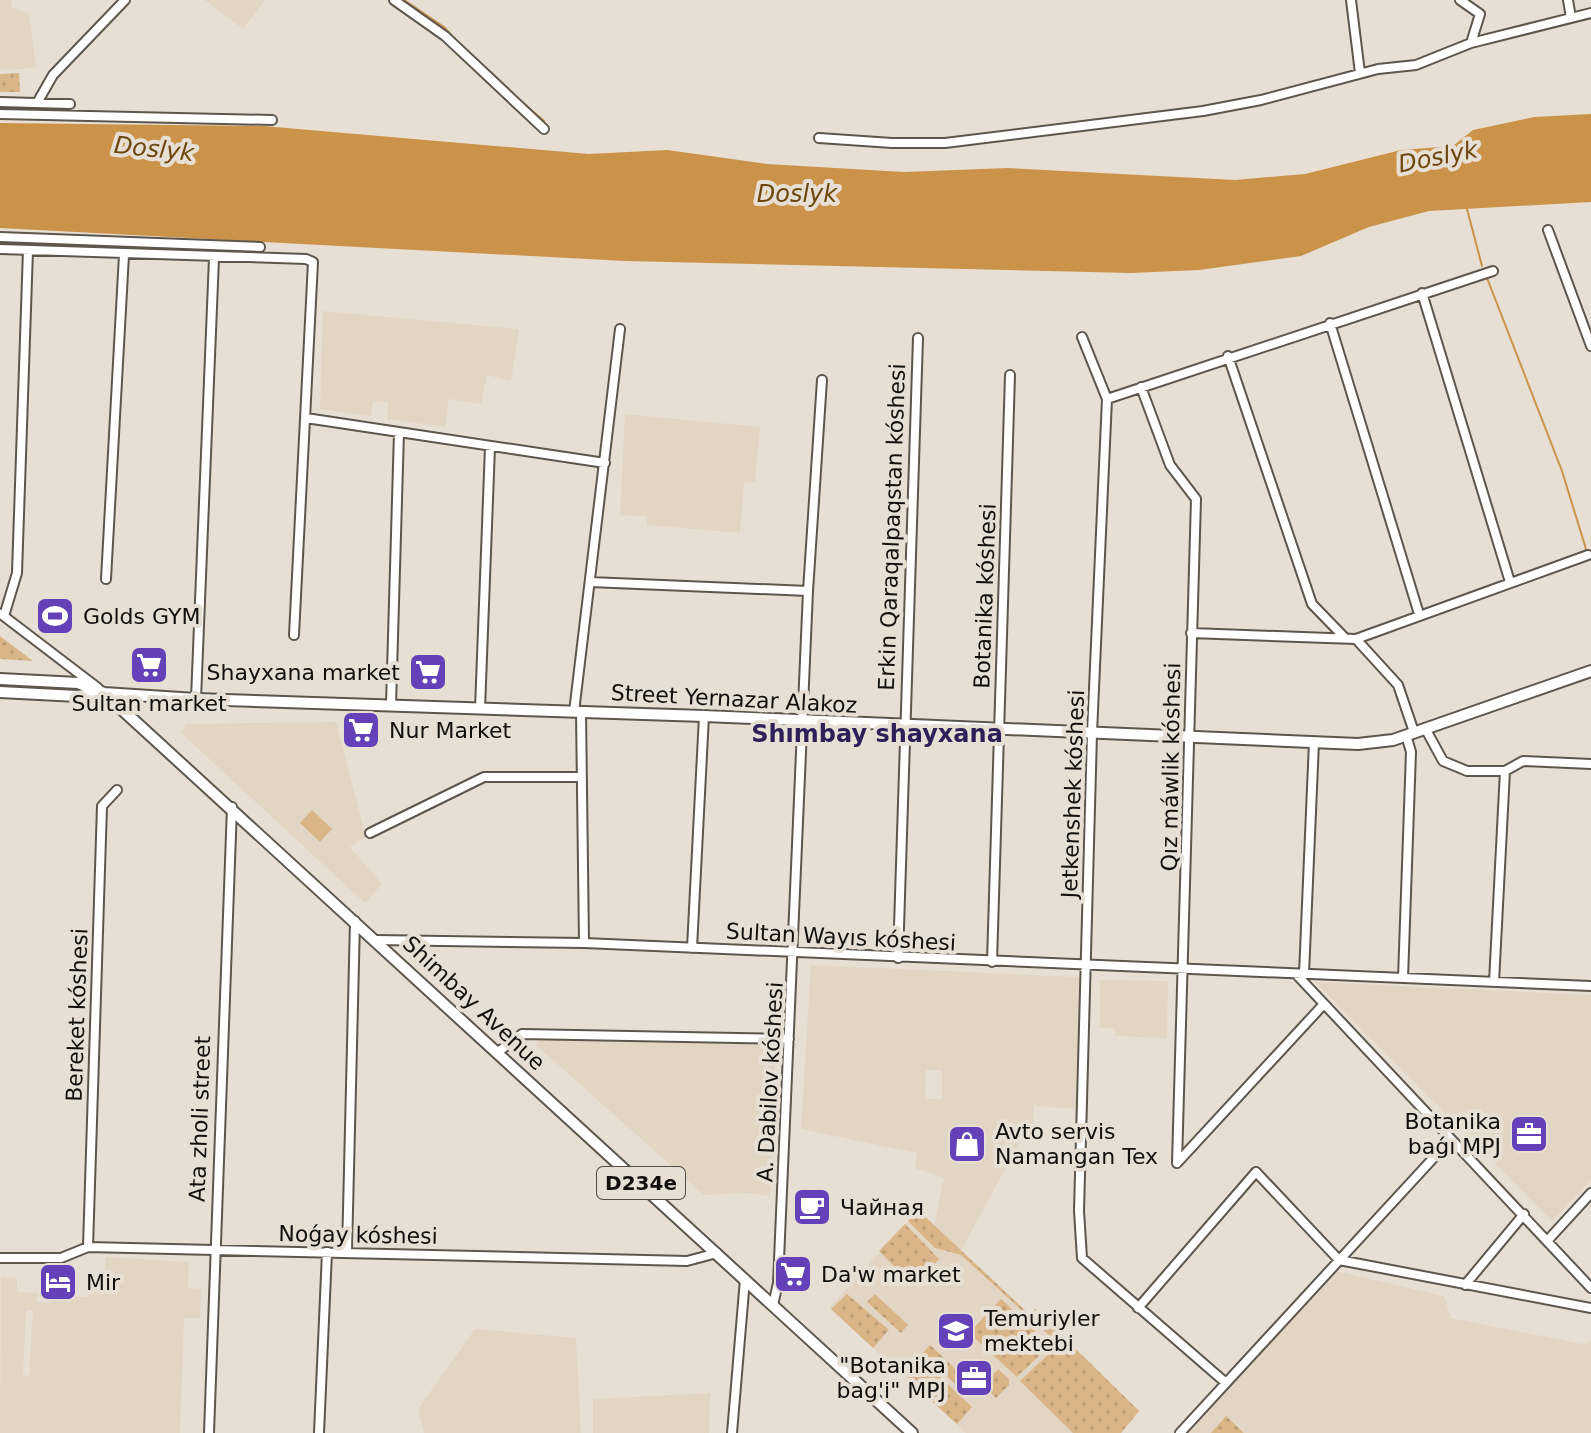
<svg xmlns="http://www.w3.org/2000/svg" width="1591" height="1433" font-family="'DejaVu Sans',sans-serif">
	<style>
		.built { fill: #e3d5c4; fill-rule: evenodd }
		.grass { fill: url(#grass-dots) }
		.park { fill: #dab588 }
		.water { fill: #ca9349 }
		.lines { fill: none; stroke-linecap: round; stroke-linejoin: round }
		.stream { stroke: #ca9349; stroke-width: 2 }
		.minor-casing { stroke: #5d564d; stroke-width: 12 }
		.major-casing { stroke: #5d564d; stroke-width: 14 }
		.minor { stroke: #fff; stroke-width: 8 }
		.major { stroke: #fff; stroke-width: 10 }
		.labels { text-anchor: middle; dominant-baseline: central; stroke-width: 8; stroke-linejoin: round; paint-order: stroke }
		.shield { fill: #e7dfd4; stroke: #524d48; stroke-width: 2 }
		.shield-label { font-size: 20px; font-weight: bold; fill: #120f0c }
		.street-label { font-size: 22px; fill: #120f0c; stroke: #e7dfd4 }
		.poi-label { font-size: 22px; fill: #120f0c; stroke: #e7dfd4; text-anchor: start }
		.water-label { font-size: 24px; font-style: italic; fill: #6d470e; stroke: #e7dfd4 }
		.neighbourhood-label { font-size: 24px; font-weight: bold; fill: #2f1f59; stroke: #e7dfd4 }
	</style>
	<defs>
		<pattern id="grass-dots" width="8" height="8" patternUnits="userSpaceOnUse" patternTransform="scale(2)"><rect width="8" height="8" fill="#dab588"/><path d="M2 2h.1M6 6h.1" fill="none" stroke="#ba9a74" stroke-width="1.8" stroke-linecap="round"/></pattern>
	</defs>
	<rect width="100%" height="100%" fill="#e7dfd4"/>
	<path class="built" d="M0,0H11L12,8L29,13L36,68L0,70Z
		M205,0H265L243,29Z
		M323,311L519,329L511,381L487,375L481,404L449,399L445,427L387,419L388,403L373,401L371,416L320,409Z
		M625,414L760,427L755,482L744,483L740,533L647,525V516L620,515Z
		M336,722L366,837L350,847L382,884L365,903L181,733L186,724Z
		M811,965L1080,977L1076,1109L1034,1106L1033,1132H1025L961,1251L1029,1314L1035,1309L1139,1411L1121,1433H966L829,1308L918,1210L934,1225L944,1178L915,1168L917,1153L801,1129ZM926,1070H942V1099H925Z
		M1100,980L1168,981L1167,1038L1115,1036V1028H1100Z
		M1315,982L1591,995V1180L1552,1221Z
		M540,1038L776,1045L770,1196L748,1193L704,1195L536,1045Z
		M106,1257L189,1262L188,1288L201,1289L200,1318H184L180,1433H0L1,1277L17,1278V1292L37,1293V1302L50,1303L51,1295L88,1297L89,1281H104ZM26,1310H33L29,1376L23,1375Z
		M1335,1271L1444,1296L1451,1318L1582,1344L1591,1341V1433H1189Z
		M475,1329L576,1338L581,1433H424L418,1409Z
		M710,1393L709,1433H593V1399Z"/>
	<path class="grass" d="M19,73L20,92H0V74Z
		M0,636L33,661L0,659Z
		M918,1210L1029,1314L1035,1309L1139,1411L1121,1433H1073L1020,1381L1059,1344L961,1255L935,1248L908,1221Z
		M905,1224L939,1259L916,1283H911L879,1251Z
		M847,1294L889,1330L873,1348L831,1309Z
		M875,1294L908,1325L901,1333L867,1302Z
		M1001,1299L1038,1334L1029,1344L1040,1355L1017,1377L969,1333Z
		M930,1345L965,1378L957,1386L923,1353Z
		M924,1362L972,1407L957,1424L907,1379Z
		M998,1369L1009,1379V1385L996,1398L983,1385Z
		M1226,1416L1244,1433H1211Z"/>
	<path class="park" d="M312,810L332,829L320,842L300,823Z"/>
	<path class="water" d="M1591,114V202L1429,211L1369,227L1301,256L1199,270L1131,273L625,261L0,228V123L263,126L589,154L667,150L767,164L904,172L1008,168L1235,180L1305,174L1401,150L1453,146L1473,130L1534,117Z"/>
	<g class="lines">
		<path class="stream" d="M404,0L444,27L463,48
			M509,91L544,121
			M1467,209L1482,266
			M1487,278L1562,471L1586,549"/>
		<g class="minor-casing">
			<path id="minor" d="M394,0L445,36L544,129
				M1351,0L1360,73
				M1460,0L1480,14L1471,43
				M1568,0L1571,18
				M0,102L70,104
				M37,103L53,75L125,0
				M0,114L272,120
				M819,138L892,143H945L1203,111L1261,100L1378,69L1416,65L1471,43L1591,13
				M1548,230L1591,346
				M0,237L260,247
				M0,249L306,259L313,262L294,635
				M1422,293L1510,582
				M1330,323L1419,614
				M1082,337L1107,399L1092,733L1079,1211L1082,1258L1226,1383
				M1228,356L1312,604L1345,638
				M1141,387L1170,465L1196,499L1177,1163
				M1107,399L1493,271
				M306,418L605,463
				M106,579L124,255
				M590,582L808,591
				M1,614L98,688
				M4,616L17,573L28,250
				M1191,633L1356,639L1588,555
				M1356,639L1398,685L1414,732
				M196,699L214,258
				M391,705L399,432
				M480,709L490,447
				M574,712L620,329
				M581,712L584,943
				M1425,728L1443,761L1467,771H1505L1523,761L1591,764
				M370,833L484,777H581
				M375,940L584,943L1591,986
				M692,948L704,716
				M898,958L918,338
				M992,962L1010,375
				M1296,974L1591,1288
				M1304,974L1314,742
				M1403,978L1411,752L1406,735
				M1494,982L1505,771
				M498,1052L522,1034L789,1039
				M1177,1163L1323,1005
				M1548,1240L1591,1193
				M88,1247L102,806L117,790
				M347,1252L355,921
				M0,1258H61L88,1247L687,1261L717,1253
				M1465,1285L1524,1214
				M773,1305L778,1283L808,591L822,380
				M1138,1308L1256,1172L1339,1260L1591,1308
				M209,1433L232,807
				M319,1433L327,1252
				M732,1433L745,1279
				M1180,1433L1450,1140"/>
		</g>
		<g class="major-casing">
			<path id="major" d="M0,679L78,683L104,693L912,1433
				M0,692L77,696L104,693L196,699L704,716L1358,744L1393,740L1591,671"/>
		</g>
		<use href="#minor" class="minor"/>
		<use href="#major" class="major"/>
	</g>
	<defs>
		<g id="stadium-square" transform="scale(2)"><rect x="-9" y="-9" width="18" height="18" rx="4" fill="#6441b9" stroke="#e7dfd4"/><path d="M0-5a6.5 5 0 1 0 0 10a6.5 5 0 1 0 0-10ZM-3.5-1.8h7v3.6h-7Z" fill="#fff"/></g>
		<g id="supermarket-square" transform="scale(2)"><rect x="-9" y="-9" width="18" height="18" rx="4" fill="#6441b9" stroke="#e7dfd4"/><path d="M-6-5.5h2.5l.6 2H6L4.5 2H-2.5L-4.4-4H-6ZM-1.5 3.2a1.3 1.3 0 1 0 .1 0ZM3 3.2a1.3 1.3 0 1 0 .1 0Z" fill="#fff"/></g>
		<g id="office-square" transform="scale(2)"><rect x="-9" y="-9" width="18" height="18" rx="4" fill="#6441b9" stroke="#e7dfd4"/><path d="M-6-3h4V-5.5h4V-3h4V5H-6ZM-1-4.5V-3h2v-1.5ZM-6 0V1H6V0Z" fill="#fff"/></g>
		<g id="shop-square" transform="scale(2)"><rect x="-9" y="-9" width="18" height="18" rx="4" fill="#6441b9" stroke="#e7dfd4"/><path d="M-5-2.5h2.3a2.7 3.5 0 0 1 5.4 0H5L5.5 6h-11ZM-1.5-2.5h3a1.5 2.3 0 0 0-3 0Z" fill="#fff"/></g>
		<g id="cafe-square" transform="scale(2)"><rect x="-9" y="-9" width="18" height="18" rx="4" fill="#6441b9" stroke="#e7dfd4"/><path d="M-5.5-4.5H6V0H3Q3 3.5 0 3.5H-2.5Q-5.5 3.5-5.5 0ZM3-3.2v2h1.7v-2ZM-6 4.5H4V6H-6Z" fill="#fff"/></g>
		<g id="hotel-square" transform="scale(2)"><rect x="-9" y="-9" width="18" height="18" rx="4" fill="#6441b9" stroke="#e7dfd4"/><path d="M-6-4.5h1.5V1H6V5H4.5V3h-9V5H-6ZM-4 0a1.8 1.8 0 1 1 3.6 0ZM.5 0V-2.5h3Q6-2.5 6 0Z" fill="#fff"/></g>
		<g id="school-square" transform="scale(2)"><rect x="-9" y="-9" width="18" height="18" rx="4" fill="#6441b9" stroke="#e7dfd4"/><path d="M0-5L7-2L0 1L-7-2ZM-4 1L0 2.5L4 1V4Q0 6-4 4Z" fill="#fff"/></g>
	</defs>
	<g fill-rule="evenodd">
		<use href="#stadium-square" x="55" y="616"/>
		<use href="#supermarket-square" x="149" y="665"/>
		<use href="#supermarket-square" x="428" y="672"/>
		<use href="#supermarket-square" x="361" y="730"/>
		<use href="#office-square" x="1529" y="1134"/>
		<use href="#shop-square" x="967" y="1144"/>
		<use href="#cafe-square" x="812" y="1207"/>
		<use href="#supermarket-square" x="793" y="1274"/>
		<use href="#hotel-square" x="58" y="1282"/>
		<use href="#school-square" x="956" y="1331"/>
		<use href="#office-square" x="974" y="1378"/>
	</g>
	<g class="labels">
		<rect class="shield" x="597" y="1167" width="88" height="32" rx="6"/>
		<g class="shield-label">
			<text x="641" y="1183">D234e</text>
		</g>
		<g class="street-label">
			<text transform="translate(892 527) rotate(-88)">Erkin Qaraqalpaqstan kóshesi</text>
			<text transform="translate(985 596) rotate(-88)">Botanika kóshesi</text>
			<text transform="translate(734 699) rotate(3)">Street Yernazar Alakoz</text>
			<text transform="translate(1171 767) rotate(-89)">Qız máwlik kóshesi</text>
			<text transform="translate(1073 794) rotate(-88)">Jetkenshek kóshesi</text>
			<text transform="translate(841 937) rotate(3)">Sultan Wayıs kóshesi</text>
			<text transform="translate(474 1003) rotate(43)">Shimbay Avenue</text>
			<text transform="translate(77 1015) rotate(-88)">Bereket kóshesi</text>
			<text transform="translate(770 1082) rotate(-87)">A. Dabilov kóshesi</text>
			<text transform="translate(200 1119) rotate(-88)">Ata zholi street</text>
			<text transform="translate(358 1235) rotate(1)">Noǵay kóshesi</text>
		</g>
		<g class="poi-label">
			<text x="83" y="616">Golds GYM</text>
			<text x="400" y="672" text-anchor="end">Shayxana market</text>
			<text x="149" y="703" text-anchor="middle">Sultan market</text>
			<text x="389" y="730">Nur Market</text>
			<text x="1501" y="1121" text-anchor="end">Botanika<tspan x="1501" dy="25">baǵı MPJ</tspan></text>
			<text x="995" y="1131">Avto servis<tspan x="995" dy="25">Namangan Tex</tspan></text>
			<text x="840" y="1207">Чайная</text>
			<text x="821" y="1274">Da'w market</text>
			<text x="86" y="1282">Mir</text>
			<text x="984" y="1318">Temuriyler<tspan x="984" dy="25">mektebi</tspan></text>
			<text x="946" y="1365" text-anchor="end">"Botanika<tspan x="946" dy="25">bag'i" MPJ</tspan></text>
		</g>
		<g class="water-label">
			<text transform="translate(154 149) rotate(6)">Doslyk</text>
			<text transform="translate(1438 157) rotate(-11)">Doslyk</text>
			<text x="797" y="194">Doslyk</text>
		</g>
		<g class="neighbourhood-label">
			<text x="877" y="734">Shımbay shayxana</text>
		</g>
	</g>
</svg>
